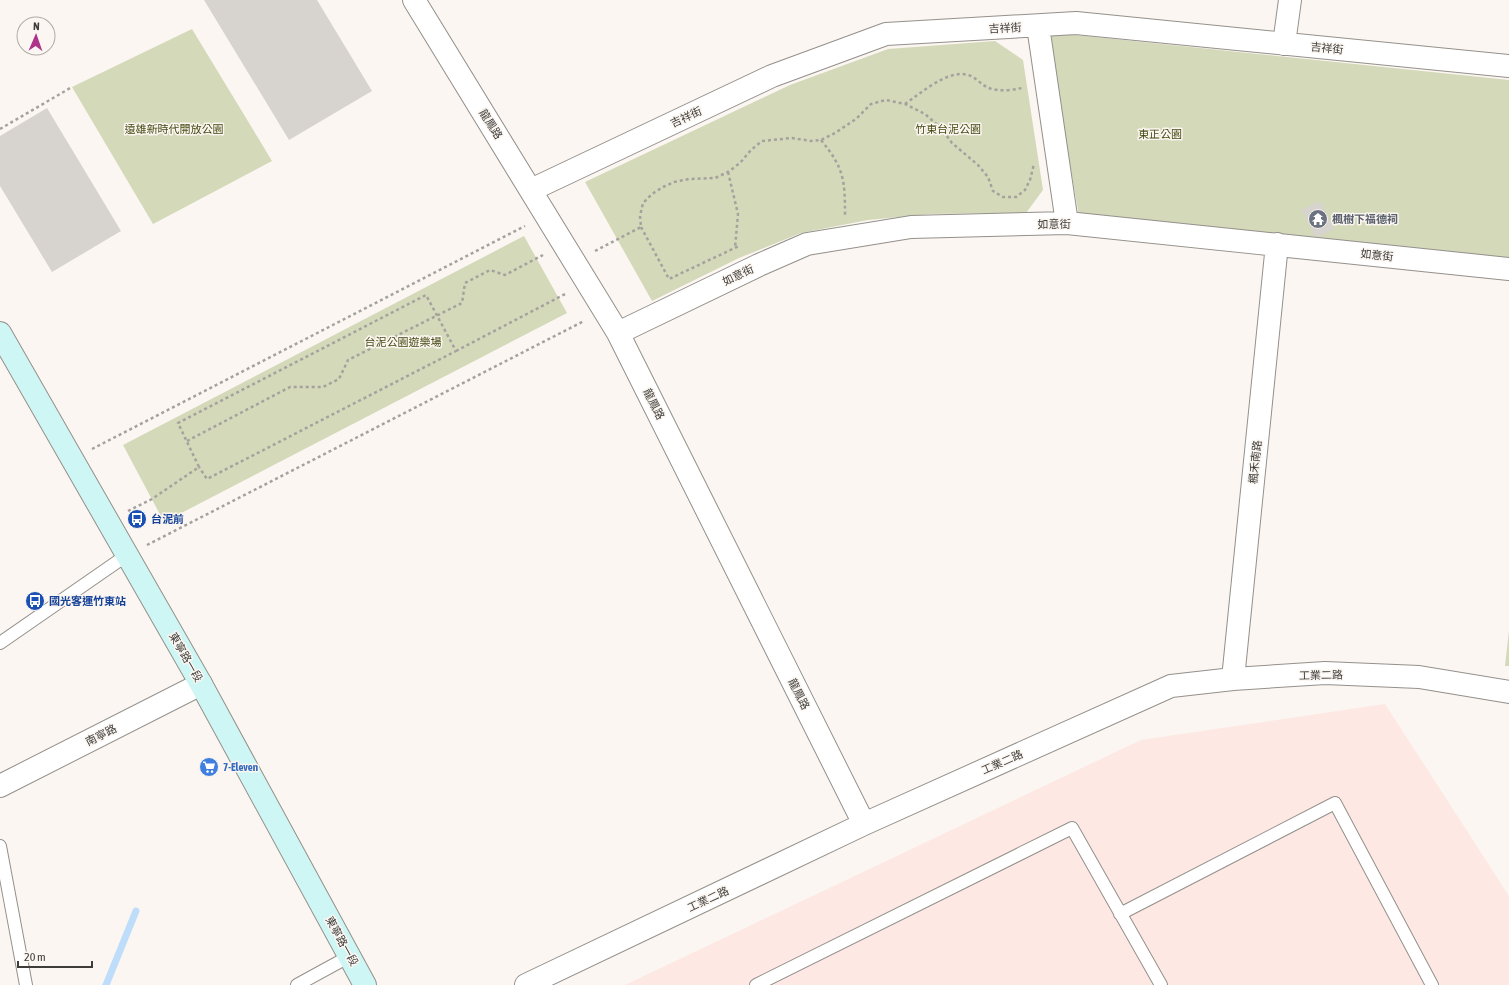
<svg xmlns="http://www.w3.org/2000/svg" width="1509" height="985" font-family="'Asap Condensed','Noto Sans TC',sans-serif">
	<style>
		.industrial { fill: #fde8e3 }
		.green { fill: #d4d9b9 }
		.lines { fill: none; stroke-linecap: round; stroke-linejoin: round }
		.stream { stroke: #beddfb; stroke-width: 7 }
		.building { fill: #d7d3ce }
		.lane-casing { stroke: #94908b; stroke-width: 14 }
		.street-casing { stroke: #94908b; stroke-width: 24 }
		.secondary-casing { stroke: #94908b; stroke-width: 24 }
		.path { stroke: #a5a29e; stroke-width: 2.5; stroke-dasharray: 3 3; stroke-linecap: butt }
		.lane { stroke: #fff; stroke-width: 12 }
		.street { stroke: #fff; stroke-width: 22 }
		.secondary { stroke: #cef6f4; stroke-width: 22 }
		.labels { text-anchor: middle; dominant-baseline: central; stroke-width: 3; stroke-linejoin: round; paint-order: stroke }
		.street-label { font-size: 11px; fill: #3e3d3a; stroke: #fbf6f1 }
		.park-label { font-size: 11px; fill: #464b13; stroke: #fbf6f1 }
		.worship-label { font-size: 11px; font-weight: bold; fill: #5b616d; stroke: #fbf6f1; text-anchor: start }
		.transit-label { font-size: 11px; font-weight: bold; fill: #164399; stroke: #fbf6f1; text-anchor: start }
		.shop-label { font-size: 11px; font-weight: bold; fill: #366cbe; stroke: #fbf6f1; text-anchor: start }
	</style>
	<rect width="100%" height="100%" fill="#fbf6f1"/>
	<path class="industrial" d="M1385,704L1509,896V985H625L1141,740Z"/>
	<path class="green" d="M192,29L272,161L153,224L72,87Z
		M1047,32L1509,80V260L1079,216Z
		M995,41L1023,60L1043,190L1026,213L931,214L868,220L801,233L739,258L652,301L585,182L790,85L888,49Z
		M524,236L567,313L164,522L123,445Z
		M1509,630V666H1505Z"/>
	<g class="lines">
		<path class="stream" d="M106,985L136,911"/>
	</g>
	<path class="building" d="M204,0H317L372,91L289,140Z
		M47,108L121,231L52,272L0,186V136Z
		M1320,201L1334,229L1316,238L1302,210Z"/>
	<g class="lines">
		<g class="lane-casing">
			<path id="lane" d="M0,643L127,555
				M0,846L26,985
				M1120,914L1335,803L1432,985
				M297,985L350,956
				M756,985L1072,828L1161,985"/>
		</g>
		<g class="street-casing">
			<path id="street" d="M414,0L618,333L864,824
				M1038,26L1067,223
				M1284,44L1290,0
				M531,190L772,76L886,34L1076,23L1509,66
				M618,333L759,265L807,244L911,227L1067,223L1509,269
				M1233,679L1277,244
				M0,786L201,684
				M526,985L864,824L1171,686L1233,679L1325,673L1419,677L1509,692"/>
		</g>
		<g class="secondary-casing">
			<path id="secondary" d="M0,333L201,684L365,985"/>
		</g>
		<path class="path" d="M905,104C921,93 948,69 968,75C976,77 981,85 989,88C999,92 1012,90 1022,88L1023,90
			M0,129L72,87
			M821,140C844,168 845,180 845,215
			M728,172L738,214L735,248
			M641,227L669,279L739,246
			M595,251L641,227L640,216L643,203L652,194L663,187L674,182L689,179L715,178L728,172L740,163L751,150L762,141L792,138L811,141L821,140L835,133L856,119L871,104L886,100L905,104L925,114L941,128L952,143L978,165L988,177L993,191L1003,197H1016L1025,190L1030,180L1034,164
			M456,351L567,293
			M187,441L290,387H323L339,379L348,360L462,303L465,283L490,270L505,275L543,255
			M92,449L525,226
			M128,511L152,499L199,467L178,423L426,295L456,351L207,479L199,467
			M147,545L584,321"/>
		<use href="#lane" class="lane"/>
		<use href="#street" class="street"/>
		<use href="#secondary" class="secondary"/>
	</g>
	<defs>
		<g id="temple-disc" transform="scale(1)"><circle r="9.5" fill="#6b7280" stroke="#fbf6f1"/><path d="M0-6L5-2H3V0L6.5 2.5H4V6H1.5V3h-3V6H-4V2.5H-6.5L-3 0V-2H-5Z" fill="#fff"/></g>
		<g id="bus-disc" transform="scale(1)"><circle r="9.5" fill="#1a4fb4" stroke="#fbf6f1"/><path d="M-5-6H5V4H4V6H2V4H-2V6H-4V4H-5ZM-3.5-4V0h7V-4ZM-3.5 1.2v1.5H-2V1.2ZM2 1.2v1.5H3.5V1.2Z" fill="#fff"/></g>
		<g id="supermarket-disc" transform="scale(1)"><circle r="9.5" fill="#3f7fe0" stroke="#fbf6f1"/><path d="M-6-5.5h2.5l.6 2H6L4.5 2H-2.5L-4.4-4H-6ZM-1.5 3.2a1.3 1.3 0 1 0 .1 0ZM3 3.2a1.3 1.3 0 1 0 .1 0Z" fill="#fff"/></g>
	</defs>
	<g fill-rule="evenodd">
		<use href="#temple-disc" x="1318" y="219"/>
		<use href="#bus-disc" x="137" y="519"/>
		<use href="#bus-disc" x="35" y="601"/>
		<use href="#supermarket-disc" x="209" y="767"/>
	</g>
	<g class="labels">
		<g class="street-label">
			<text transform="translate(1005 28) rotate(-3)">吉祥街</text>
			<text transform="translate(1327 48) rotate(6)">吉祥街</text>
			<text transform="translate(686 117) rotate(-25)">吉祥街</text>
			<text transform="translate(491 124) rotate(58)">龍鳳路</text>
			<text x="1054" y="224">如意街</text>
			<text transform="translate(1377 255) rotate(6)">如意街</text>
			<text transform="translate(738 275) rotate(-26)">如意街</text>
			<text transform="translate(654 404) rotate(63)">龍鳳路</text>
			<text transform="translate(1255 462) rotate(-84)">楓禾南路</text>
			<text transform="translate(186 657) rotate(60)">東寧路一段</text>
			<text transform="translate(1321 675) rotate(-1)">工業二路</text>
			<text transform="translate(799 694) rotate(63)">龍鳳路</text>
			<text transform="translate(101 735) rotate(-27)">南寧路</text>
			<text transform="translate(1002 762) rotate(-24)">工業二路</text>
			<text transform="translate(708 899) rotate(-25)">工業二路</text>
			<text transform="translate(342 941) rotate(61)">東寧路一段</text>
		</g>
		<g class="park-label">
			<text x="174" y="129">遠雄新時代開放公園</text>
			<text x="948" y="129">竹東台泥公園</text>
			<text x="1160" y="134">東正公園</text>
			<text x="403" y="342">台泥公園遊樂場</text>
		</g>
		<g class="worship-label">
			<text x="1332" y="219">楓樹下福德祠</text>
		</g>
		<g class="transit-label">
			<text x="151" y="519">台泥前</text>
			<text x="49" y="601">國光客運竹東站</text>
		</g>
		<g class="shop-label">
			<text x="223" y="767">7-Eleven</text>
		</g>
	</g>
	<g transform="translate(36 36) rotate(2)"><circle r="19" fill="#fbf6f1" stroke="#afaca8"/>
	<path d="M0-3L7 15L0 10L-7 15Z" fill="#ad3489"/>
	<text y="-6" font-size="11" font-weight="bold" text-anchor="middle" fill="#3e3d3a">N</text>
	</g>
	<path d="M18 961v6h74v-6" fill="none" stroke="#3e3d3a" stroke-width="2"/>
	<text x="24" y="961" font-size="12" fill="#3e3d3a" stroke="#fbf6f1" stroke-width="3" paint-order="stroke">20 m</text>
</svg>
